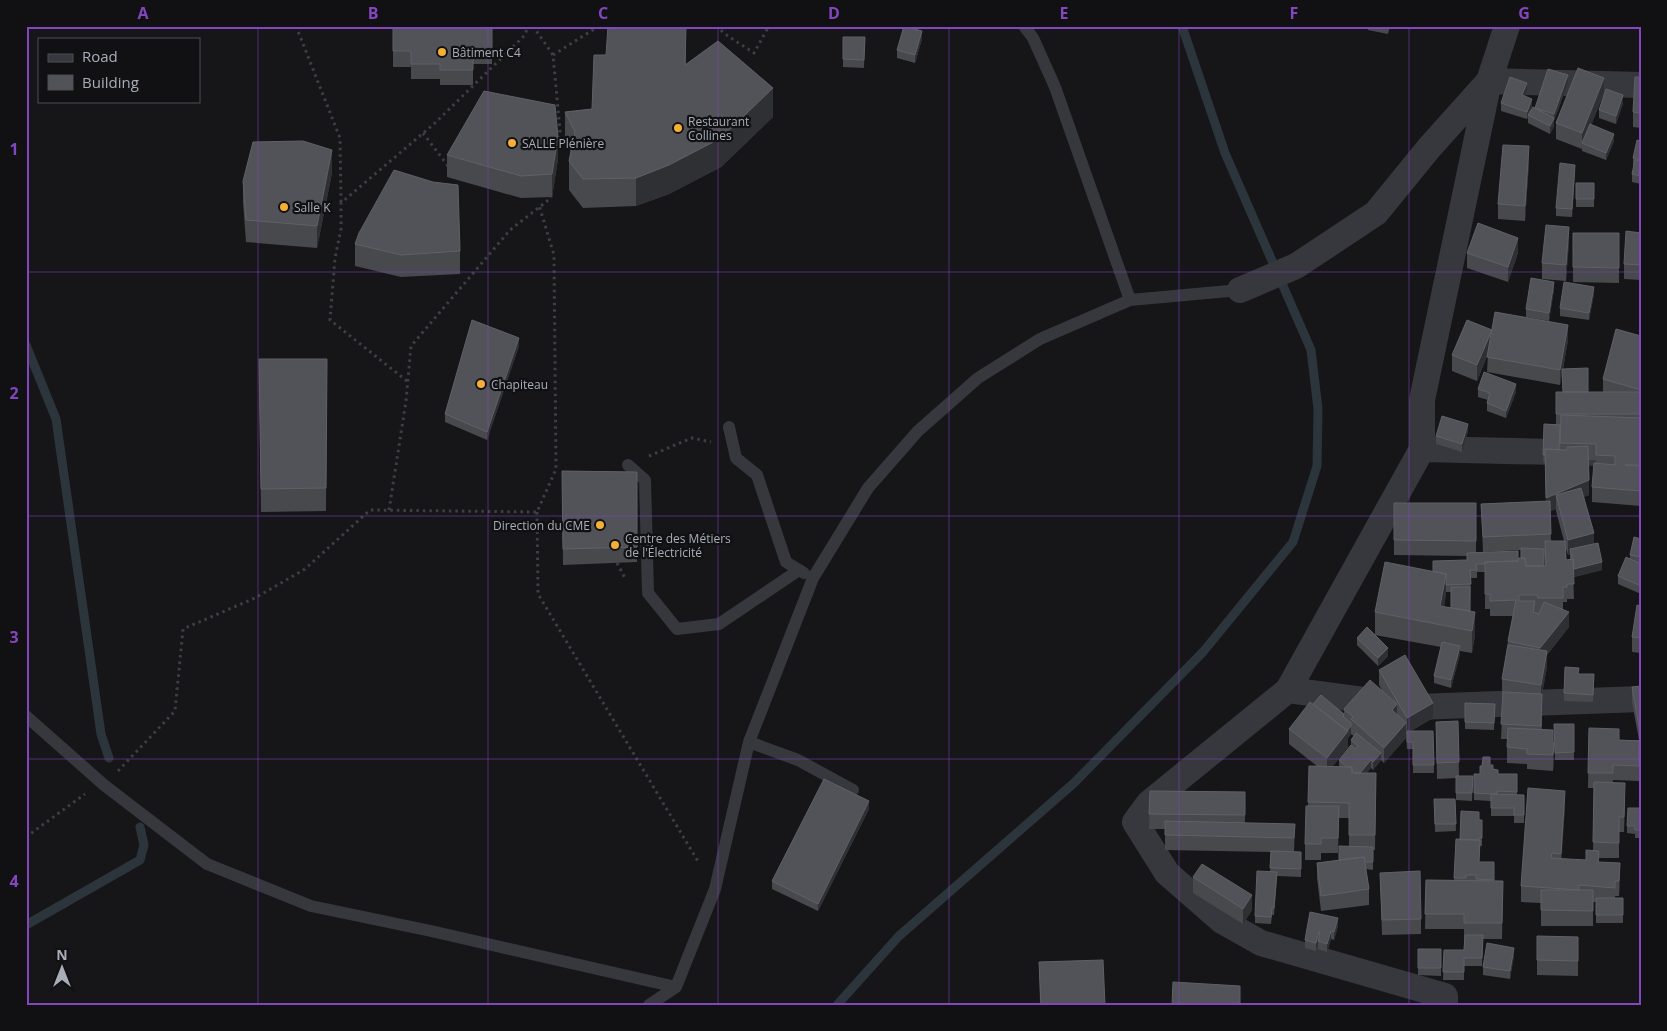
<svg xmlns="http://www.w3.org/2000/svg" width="1667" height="1031" font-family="'Open Sans',sans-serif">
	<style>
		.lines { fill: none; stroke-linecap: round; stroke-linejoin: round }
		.stream { stroke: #2c353c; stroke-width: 9 }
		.path { stroke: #3d3f44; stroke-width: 3; stroke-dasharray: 2.5 4; stroke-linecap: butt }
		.service { stroke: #37383d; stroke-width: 12 }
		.minor { stroke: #37383d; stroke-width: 26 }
		.wall { fill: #47494d; fill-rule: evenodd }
		.shaded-wall { fill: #2f3033 }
		.building { fill: #525359; stroke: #5f6168 }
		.grid { fill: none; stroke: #8446be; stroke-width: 1; stroke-opacity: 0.55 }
		.poi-dot { fill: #f2b134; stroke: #111113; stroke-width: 2 }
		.labels { text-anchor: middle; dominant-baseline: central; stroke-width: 4.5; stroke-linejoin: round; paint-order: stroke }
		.poi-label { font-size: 12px; fill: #a8adb8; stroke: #111113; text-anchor: start }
		.neatline { fill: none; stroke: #8446be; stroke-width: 2 }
		.grid-label { font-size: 16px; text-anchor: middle; font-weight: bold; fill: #8446be }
	</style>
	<rect width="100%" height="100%" fill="#161618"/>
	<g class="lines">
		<path class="stream" d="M26,345L56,419L101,734L109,758
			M26,925L140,860L144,845L140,827
			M837,1005L899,936L1074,783L1203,652L1293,542L1317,466L1318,409L1311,350L1225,153L1182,26"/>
		<path class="path" d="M296,26L340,138L341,202
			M533,26L553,55L560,131L557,148
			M716,26L725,34L754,53L769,26
			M553,55L599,26
			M423,133L448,166
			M407,381L330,320L335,258L341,229V203L435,123L525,35L528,26
			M649,456L692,438L711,442
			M389,510L406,401L411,346L510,230L551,198V194
			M537,512L538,594L699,863
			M617,563L626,580
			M118,771L175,711L183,629L255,598L305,569L370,510L537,512L556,469L554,255L539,205
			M26,837L85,794"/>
		<path class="service" d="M1024,26L1033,38L1055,87L1130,300
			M729,427L736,458L757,475L786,562L804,573
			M628,465L645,480L648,593L677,629L719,624L799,570
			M26,716L104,785L207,864L311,906L431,931L676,987
			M749,742L798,760L853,790
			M649,1005L676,987L715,889L749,742L813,578L868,488L918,431L978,378L1040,339L1130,300L1240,290"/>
		<path class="minor" d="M1240,290L1296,266L1376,213L1429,148L1489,81L1507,26
			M1422,449L1641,454
			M1288,690L1417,707L1641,699
			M1445,1005V996L1261,943L1222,921L1167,873L1135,822L1149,803L1288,690L1422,449V400L1489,81L1641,85"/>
	</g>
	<path class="wall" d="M393,26H492V64H473V85H440V79H411V67H393Z
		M1368,26H1390L1388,34L1368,30Z
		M843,37H865L864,68L843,67Z
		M922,39L915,63L897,58V50Z
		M686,45V64L773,117L721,167L669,194L636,206L583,208L569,190V161L571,152L565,140V112L592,109L606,55Z
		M1641,77V128L1633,127V112Z
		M1568,83L1554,121V126L1550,134L1528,123V117L1527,119L1501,111V103L1527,91L1525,96L1532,106L1530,111Z
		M1604,93L1591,125L1614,141L1606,160L1582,151V149L1556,139V123Z
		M1623,103L1616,124L1599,118V110Z
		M1641,141V184L1632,182V174L1634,166H1633V158Z
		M447,155L558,159L552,197L521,198L447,177Z
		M1529,162L1525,221L1498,219V204Z
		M1575,172L1572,217L1556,216V208Z
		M332,173L317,248L246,242L243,203V181Z
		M1576,183H1594V207H1576Z
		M1573,233H1619V283L1573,282Z
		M1641,233V280L1624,279V264Z
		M1569,242L1566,281L1542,279V263Z
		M355,244L460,251V274L401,277L355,266Z
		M1467,253H1518L1508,282L1467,268Z
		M1554,289L1549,321L1526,317V309Z
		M1594,294L1589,320L1560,316V308Z
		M1492,333L1568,340L1563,369L1588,392H1603V379L1641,336V506L1592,502V487L1596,460H1589V495L1584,497L1594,544L1602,570L1574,577L1573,572L1574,599H1567V602H1563V610L1569,627L1547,655V667L1542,694V729L1553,743L1554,759L1553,771L1527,769V764L1507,763V739H1501L1503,695H1502V679L1508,641L1513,616H1490V609H1485V572H1477V578H1471L1470,611L1475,635L1472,653L1460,651V654L1451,688L1434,683V676L1441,647L1375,635L1388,656L1378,666L1357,645V638L1375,634V612L1433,571L1467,560V556L1394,555V503H1476V552L1518,559L1521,558V550L1483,552L1481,504L1546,501L1545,463L1543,462L1544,424H1556V392H1563L1562,372L1560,385L1487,372L1488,354L1477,381L1452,371V355ZM1556,509V511L1564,541H1551L1550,511ZM1565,546L1568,555L1570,554V559L1566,560ZM1544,550L1545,566H1544ZM1446,592H1451V608L1444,607Z
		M519,346L487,440L445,422V414Z
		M259,359H327L326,511L261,512Z
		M1478,389L1516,392L1506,418L1487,411V403L1488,400L1478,397Z
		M1468,431L1462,452L1436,444V436Z
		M562,471L637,472V562L563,565Z
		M1641,539V594L1618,584V576L1630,559V555Z
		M1641,606V653L1632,652V637Z
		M1379,670L1433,718L1411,731H1433L1434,773H1413V749H1407L1406,731V738L1384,763L1381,760L1373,770L1371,768L1366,773H1376L1375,850H1373V870L1366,869L1369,889V905L1321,911L1317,878V863L1339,860L1349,846V818H1339L1338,853H1321V860H1305V844L1308,806L1309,766H1317L1289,744V729L1344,714V709L1383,692L1379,685ZM1351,734L1354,736L1351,740V746L1339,760V767L1333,766L1348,747V738Z
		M1579,674H1594L1593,702L1564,701V693Z
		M1641,686V754L1639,744V781L1613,780V783L1625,799L1624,832H1619V858H1599V862L1620,878L1619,896H1615V898H1623V923H1596V902H1593V926H1541V903L1521,902V886L1565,806L1561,859L1586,860L1593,851L1594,788H1588L1589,728L1619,740H1639L1632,702V687Z
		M1465,703L1495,704L1494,730L1465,729Z
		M1458,721L1459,776H1473L1472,801L1456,800V778L1437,779L1436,722Z
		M1554,724H1574V760H1555Z
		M1490,765L1493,769L1498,774H1517V795H1524V823H1514V816H1491V801L1474,800V793Z
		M1150,791L1245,792V823L1295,824L1294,852H1301V877L1277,876L1274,915H1272L1271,924L1255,923V916L1270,872L1271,852L1165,850V829H1149Z
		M1434,799H1455L1456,831L1435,832Z
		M1641,808V838H1635V834L1627,833V826Z
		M869,809L818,911L772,889V881Z
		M1479,820H1482V846H1480L1479,862H1494V881H1503L1502,939H1483L1482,966H1464V980H1443L1444,950H1464V929H1425L1426,880H1454L1456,839L1460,840Z
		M1380,873L1421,919V934L1382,935Z
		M1193,877L1252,910L1243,924L1193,893Z
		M1310,912L1338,926L1334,940L1331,939L1327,952L1318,949V943L1316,951L1305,948V940Z
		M1537,936L1578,937V976L1537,975Z
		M1418,949H1441V976L1418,975Z
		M1514,955L1510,979L1483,975V967Z
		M1039,962L1105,1005H1040Z"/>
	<path class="shaded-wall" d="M686,26V45L685,93V65Z
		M922,31V39L915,63V55Z
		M1568,75V83L1554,121V114Z
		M1604,78V93L1584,144L1582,143V133Z
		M1527,83V91L1522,103V95Z
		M773,88V117L721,167L669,194L636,206V178Z
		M1623,95V103L1616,124V116Z
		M1532,99V106L1529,115H1528L1527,119V112Z
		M1554,118V126L1550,134V126Z
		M1614,134V141L1606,160V153Z
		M558,137V159L552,197V174Z
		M1529,146V162L1525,221V206Z
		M332,150V173L317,248V226Z
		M1575,165V172L1572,217V209Z
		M1569,227V242L1566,281V265Z
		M1518,238V253L1508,282V267Z
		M1554,282V289L1549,321V313Z
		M1594,287V294L1589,320V313Z
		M1568,325V340L1560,385V370Z
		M1492,330V345L1477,381V365Z
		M519,338V346L487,440V432Z
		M1516,384V392L1506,418V411Z
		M1468,424V431L1462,452V444Z
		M1589,480V495L1559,508L1556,495V509L1546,513V498Z
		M1594,533V548L1570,549V554L1568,555V540Z
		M1602,562V570L1574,577V569Z
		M1446,574V596L1440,625V606Z
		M1475,612V635L1472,653V631Z
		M1569,612V627L1547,655V667L1542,694L1541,741V685L1540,663V648Z
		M1460,646V654L1451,688V680Z
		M1388,648V656L1378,666V658Z
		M1433,703V718L1407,733V718Z
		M1397,704V720L1392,710Z
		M1406,723V738L1384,763V748Z
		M1351,726V734L1348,738V747L1327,773V758Z
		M1554,743V759L1553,771V755Z
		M1381,753V760L1373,770V762Z
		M1371,760V768L1358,784V776Z
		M1565,791V806L1561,869V854Z
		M869,801V809L818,911V904Z
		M1620,863V878L1619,896V881Z
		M1252,895V910L1243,924V909Z
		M1338,918V926L1334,940V932Z
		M1319,931V939L1316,951V943Z
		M1331,931V939L1327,952V944Z
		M1514,948V955L1510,979V971Z"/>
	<path class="building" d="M393,26H492V49H473V70H440V64H411V51H393Z
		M608,26H686L685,65L718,41L773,88L721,138L669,165L636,178L583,179L569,161L575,132L565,112L592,109L594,55H606Z
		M904,26L922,31L915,55L897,50Z
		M843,37H865L864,60L843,59Z
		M1578,68L1604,78L1582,133L1556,123Z
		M1548,69L1568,75L1554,114L1535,108Z
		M1510,77L1527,83L1522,95L1532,99L1527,112L1501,103Z
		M1635,77H1641V113L1633,112Z
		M1606,89L1623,95L1616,116L1599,110Z
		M484,91L555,105L558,137L552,174L521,176L447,155Z
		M1533,107L1554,118L1550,126L1528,115Z
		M1590,124L1614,134L1606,153L1582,143Z
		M1637,140L1641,141V160L1633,158Z
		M303,141L332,150L317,226L246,220L243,181L253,142Z
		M1503,145L1529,146L1525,206L1498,204Z
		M1635,160L1641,161V176L1632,174Z
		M1560,163L1575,165L1572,209L1556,208Z
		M394,170L433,182L458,185L460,251L401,255L355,244L359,233Z
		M1576,183H1594V199H1576Z
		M1478,223L1518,238L1508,267L1467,253Z
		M1546,225L1569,227L1566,265L1542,263Z
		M1626,231L1641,233V265L1624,264Z
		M1573,233H1619V268L1573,267Z
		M1531,278L1554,282L1549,313L1526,309Z
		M1564,282L1594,287L1589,313L1560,308Z
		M1495,312L1568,325L1560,370L1487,357Z
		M472,320L519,338L487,432L445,414Z
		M1467,320L1492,330L1477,365L1452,355Z
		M1616,329L1641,336V390L1603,379Z
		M259,359H327L326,488L261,489Z
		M1588,368V392H1563L1562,369Z
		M1484,372L1516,384L1506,411L1487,403L1490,393L1478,389Z
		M1556,392H1641V414H1556Z
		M1561,415L1641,418V465H1625L1641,466V491L1592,487L1594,463L1615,465V456L1596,455V444L1560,443Z
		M1442,416L1468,424L1462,444L1436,436Z
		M1544,424L1560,425L1559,450L1545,449V455H1543Z
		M1588,446L1589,480L1546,498L1545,449L1567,450V447Z
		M562,471L637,472V547L563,549Z
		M1581,488L1594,533L1568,540L1556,495Z
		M1550,501L1551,534L1483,537L1481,504Z
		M1394,503H1476V541L1394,540Z
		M1634,537L1641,539V557L1630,555Z
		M1545,541H1565L1566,560L1573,559L1574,584H1567V587H1563V598H1538L1537,595H1519V601H1535L1533,612L1539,614L1544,602L1569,612L1540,648L1508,641L1516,600L1490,601V594H1485V562L1518,561L1519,558H1525L1526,566H1546Z
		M1598,543L1602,562L1574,569L1573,559H1572L1570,549Z
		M1521,548L1544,549V566H1526L1525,558H1521Z
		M1518,551V561L1485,562V564H1476L1477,570H1470L1471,584L1446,585V574L1433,571V561L1467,560V553Z
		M1626,557L1641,564V586L1618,576Z
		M1385,562L1446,574L1440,606L1475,612L1472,631L1375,612Z
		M1451,587H1470V611L1451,608Z
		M1637,605L1641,606V638L1632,637Z
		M1367,627L1388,648L1378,658L1357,638Z
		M1442,642L1460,646L1451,680L1434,676Z
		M1508,645L1547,651L1541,685L1502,679Z
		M1405,655L1433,703L1407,718L1379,670Z
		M1565,667L1579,668L1578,674H1594L1593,695L1564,693Z
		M1370,680L1397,704L1392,710L1406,723L1384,748L1351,719L1353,717L1344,709Z
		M1641,686V738L1632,687Z
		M1503,692L1542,694L1541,726L1501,724Z
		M1321,695L1344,714L1343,716L1351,723V726L1347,731L1313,704Z
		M1310,702L1348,731L1327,758L1289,729Z
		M1465,703L1495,704L1494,723L1465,722Z
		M1458,721L1459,762L1437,763L1436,722Z
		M1554,724H1574V752L1555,753Z
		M1508,728L1553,730V743H1554L1553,755L1527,754V749L1507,747Z
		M1589,728L1619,729V740L1639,741V766L1613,765V773H1588Z
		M1407,731H1433L1434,765H1413V742H1407Z
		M1356,733L1381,753L1373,762L1371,760L1360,773H1355L1352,771V767H1347L1339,760L1351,745L1355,749L1358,746L1351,740Z
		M1483,757H1490V765H1493V769L1498,770V774H1517V792L1497,791V794L1474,793V774H1480V766H1482Z
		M1309,766L1352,767V773H1376L1375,835H1349V803L1308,802Z
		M1456,776H1473L1472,793H1456Z
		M824,779L869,801L818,904L772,881Z
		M1594,782L1625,783L1624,817H1619V843L1593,842Z
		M1528,788L1565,791L1561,854L1552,853L1551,858L1586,860V850L1599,851L1598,862L1620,863L1619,881H1615V888L1579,885V890L1521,886Z
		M1150,791L1245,792V815L1149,814Z
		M1491,794L1524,795V815H1514V808H1491Z
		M1434,799H1455L1456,824H1435Z
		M1306,806H1339L1338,838H1321V844H1305Z
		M1628,808H1641V830H1635V826H1627Z
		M1461,811L1479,812V820H1482V838H1479V840H1460Z
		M1165,821L1295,824L1294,838L1165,835Z
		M1456,839L1480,840L1479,862H1494V880L1476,879V875H1466V878H1454Z
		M1339,846L1373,847V862H1365L1364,857L1339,860Z
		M1271,851L1301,852V869L1270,868Z
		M1364,857L1369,889L1321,896L1317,863Z
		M1202,864L1252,895L1243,909L1193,877Z
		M1257,871L1277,872L1274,908H1272L1271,917L1255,916Z
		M1420,871L1421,919L1382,920L1380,873Z
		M1426,880L1503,881L1502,923H1464V914H1425Z
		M1541,890H1593V911L1541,910Z
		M1596,898H1623V915H1596Z
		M1310,912L1338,918L1334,932L1331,931L1327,944L1318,941L1320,932L1319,931L1316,943L1305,940Z
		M1465,935H1483L1482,958H1464V972H1443L1444,950H1464Z
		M1537,936L1578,937V961L1537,960Z
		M1487,943L1514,948L1510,971L1483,967Z
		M1418,949H1441V968H1418Z
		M1103,960L1105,1005H1041L1039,962Z
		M1173,982L1240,986V1005H1172Z
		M1375,1004V1005H1314Z"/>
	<path class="grid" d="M258,26V1005M488,26V1005M718,26V1005M949,26V1005M1179,26V1005M1409,26V1005M26,272H1641M26,516H1641M26,759H1641"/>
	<g class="poi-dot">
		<circle cx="442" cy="52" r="5"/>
		<circle cx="678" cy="128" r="5"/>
		<circle cx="512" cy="143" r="5"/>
		<circle cx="284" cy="207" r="5"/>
		<circle cx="481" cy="384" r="5"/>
		<circle cx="600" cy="525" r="5"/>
		<circle cx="615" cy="545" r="5"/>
	</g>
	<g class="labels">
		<g class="poi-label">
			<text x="452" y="52">Bâtiment C4</text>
			<text x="688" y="121">Restaurant<tspan x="688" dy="14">Collines</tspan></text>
			<text x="522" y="143">SALLE Plénière</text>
			<text x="294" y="207">Salle K</text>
			<text x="491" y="384">Chapiteau</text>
			<text x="590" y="525" text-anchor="end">Direction du CME</text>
			<text x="625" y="538">Centre des Métiers<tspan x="625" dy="14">de l'Électricité</tspan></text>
		</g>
	</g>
	<rect width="1667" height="1031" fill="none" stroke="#111113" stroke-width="55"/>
	<rect x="38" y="38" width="162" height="65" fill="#111113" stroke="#4d4f55"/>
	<rect x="48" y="54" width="25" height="8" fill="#37383d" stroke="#4d4f55"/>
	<text x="82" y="62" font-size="15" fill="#a8adb8">Road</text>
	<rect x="48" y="75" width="25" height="15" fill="#525359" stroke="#4d4f55"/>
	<text x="82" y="88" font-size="15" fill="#a8adb8">Building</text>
	<g transform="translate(62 968)" stroke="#111113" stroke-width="4" paint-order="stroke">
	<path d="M0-4L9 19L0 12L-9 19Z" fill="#a8adb8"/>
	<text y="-8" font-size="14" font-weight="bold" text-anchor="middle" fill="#a8adb8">N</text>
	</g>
	<rect x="28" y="28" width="1612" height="976" class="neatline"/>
	<g class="grid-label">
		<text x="143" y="19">A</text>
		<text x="373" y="19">B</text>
		<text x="603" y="19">C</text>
		<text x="834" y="19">D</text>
		<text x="1064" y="19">E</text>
		<text x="1294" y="19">F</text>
		<text x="1524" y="19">G</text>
		<text x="14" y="155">1</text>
		<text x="14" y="399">2</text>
		<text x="14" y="643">3</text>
		<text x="14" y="887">4</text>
	</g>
</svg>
